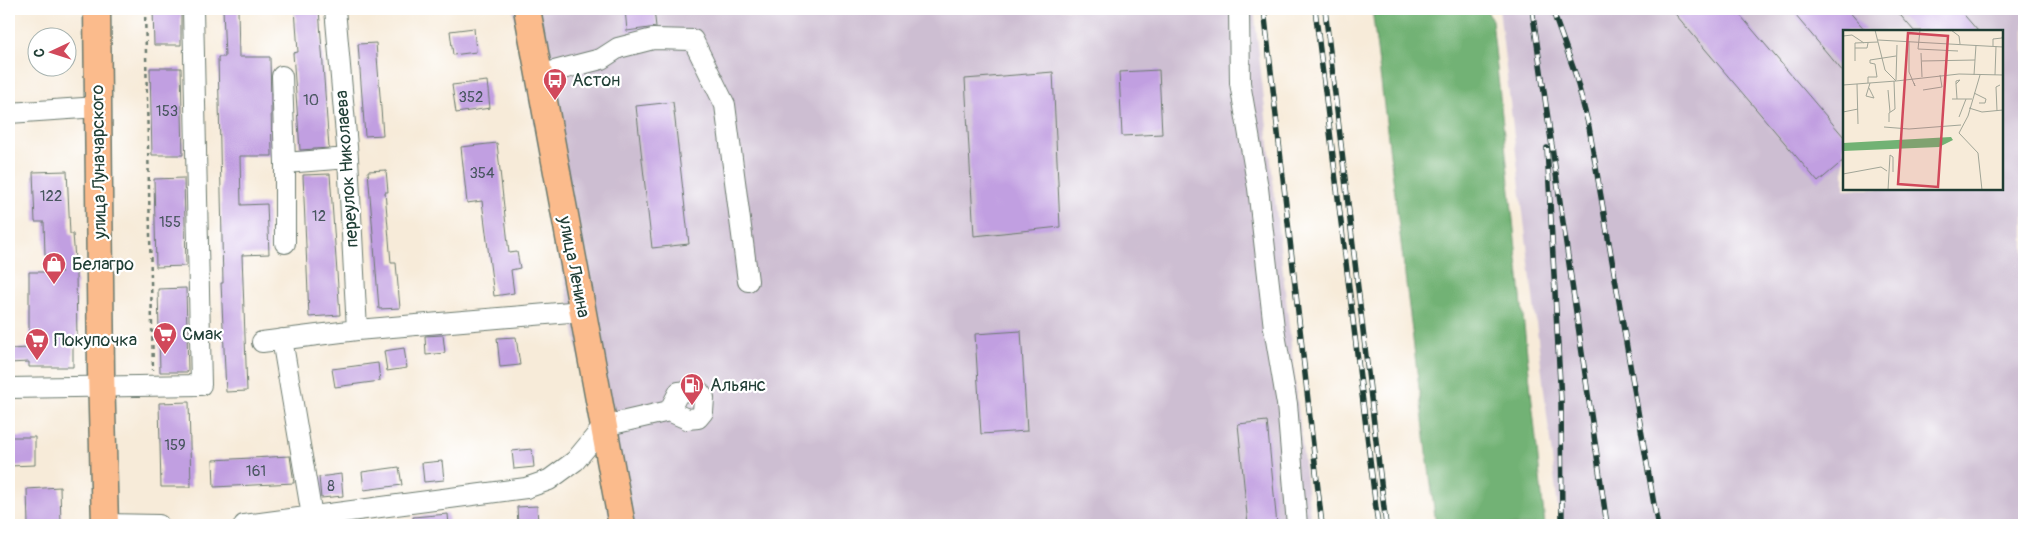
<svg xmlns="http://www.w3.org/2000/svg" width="2033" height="534" font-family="Pangolin,sans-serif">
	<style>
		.industrial { fill: #cdbed2; fill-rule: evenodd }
		.forest { fill: #72b274; stroke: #487854 }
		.building { fill: #c19fe1 }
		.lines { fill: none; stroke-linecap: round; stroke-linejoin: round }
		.minor-casing { stroke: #6b7a6e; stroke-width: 22 }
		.major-casing { stroke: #6b7a6e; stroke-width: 29 }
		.path { stroke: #6b7a6e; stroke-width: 2.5; stroke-dasharray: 4 4; stroke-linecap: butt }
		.minor { stroke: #fff; stroke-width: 20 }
		.major { stroke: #fbbb8c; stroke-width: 26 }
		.rail-casing { stroke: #1f3d34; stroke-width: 5.5 }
		.rail { stroke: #fff; stroke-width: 4; stroke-dasharray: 11; stroke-linecap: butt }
		.labels { text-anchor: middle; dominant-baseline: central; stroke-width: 4.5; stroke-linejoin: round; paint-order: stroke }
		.number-label { font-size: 15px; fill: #48565f }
		.poi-label { font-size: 18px; fill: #1f3d34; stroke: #fff; text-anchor: start }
		.street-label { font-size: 18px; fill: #1f3d34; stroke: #fff }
		.inset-road { fill: none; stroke: #a1a597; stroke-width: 1 }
		.view { fill: #d1495b; fill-opacity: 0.15; stroke: #d1495b; stroke-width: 2.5 }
		.inset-edge { fill: none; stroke: #1f3d34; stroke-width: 2.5 }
	</style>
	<rect width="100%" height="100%" fill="#fff"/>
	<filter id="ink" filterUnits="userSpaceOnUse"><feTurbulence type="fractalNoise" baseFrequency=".02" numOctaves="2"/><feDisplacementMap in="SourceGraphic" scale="10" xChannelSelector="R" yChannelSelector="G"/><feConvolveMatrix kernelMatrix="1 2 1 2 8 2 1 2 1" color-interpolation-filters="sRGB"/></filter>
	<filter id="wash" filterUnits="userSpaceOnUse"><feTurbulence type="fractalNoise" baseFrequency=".0096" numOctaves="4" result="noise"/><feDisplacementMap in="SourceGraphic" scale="20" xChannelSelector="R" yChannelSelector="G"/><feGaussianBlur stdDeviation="1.12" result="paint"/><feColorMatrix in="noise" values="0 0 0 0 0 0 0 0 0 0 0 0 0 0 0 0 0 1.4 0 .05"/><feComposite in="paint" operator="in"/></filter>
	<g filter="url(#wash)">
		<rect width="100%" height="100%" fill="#f7ebd9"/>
		<path class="industrial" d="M513,9H1254L1311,525H611Z
			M1499,9H2024V525H1560ZM1844,31H2002V189H1844Z"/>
		<path class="forest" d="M1372,9H1486L1492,20L1545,525H1436Z"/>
		<g id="blocks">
			<path class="building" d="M153,9H181V45H154Z
				M223,9H238L239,57H270L272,156H240L241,205L267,204L269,254L242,255L247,391L226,392L221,283H223L218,57H225Z
				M295,9H319L329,148L300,150L293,53L298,52Z
				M625,9H654L656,27L627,31Z
				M1671,9H1735L1844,137V160L1818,182Z
				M1790,9H1847L1866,31H1844V73Z
				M1895,9H1959L1978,31H1914Z
				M474,28L476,52L453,55L450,31Z
				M376,43L383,135L365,136L358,44Z
				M150,68H181L183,155H152Z
				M1159,70L1162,134L1122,136L1119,72Z
				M1053,72L1060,227L974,236L965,79Z
				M487,81L490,108L456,113L452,85Z
				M673,102L689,244L652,248L636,106Z
				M497,143L509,253L517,252L520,268L511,270L514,293L494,296L482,201L467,203L461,147Z
				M386,170L388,192H385L391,263H396L400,308L379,309L368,171Z
				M67,171L70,234H73L76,272L77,341H73V367H29V362L9,363V349L29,348V272H62L45,255L44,222H35L33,172Z
				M330,174L340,315L309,317L303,175Z
				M184,178L186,266L156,267L154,179Z
				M186,288L188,372H160L158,289Z
				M1021,331L1027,431L981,434L975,334Z
				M443,335L445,353L426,355L425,336Z
				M516,337L520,365L500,367L497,338Z
				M404,348L407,368L387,371L384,351Z
				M378,363L380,381L335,387L332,369Z
				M189,402L191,487H161L159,403Z
				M1267,421L1277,525H1248L1238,424Z
				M9,437H35V465L9,466Z
				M532,449L534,467L514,469L512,451Z
				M290,456L294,483L214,487L213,460Z
				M442,461L444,480L424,482L422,463Z
				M399,467L402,485L364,490L362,472Z
				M341,474L343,496L321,498L319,477Z
				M60,487L61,525H28L27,489Z
				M537,506L538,525H518L517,507Z
				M448,514L449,525H414L413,517Z"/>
		</g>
	</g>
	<g filter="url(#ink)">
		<use href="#blocks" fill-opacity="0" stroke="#6b7a6e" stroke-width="1"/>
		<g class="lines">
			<g class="minor-casing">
				<path id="minor" d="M335,9L348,158L357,330
					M1239,9L1240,83L1258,188L1274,328L1287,404L1297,525
					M539,75L601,59L618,48L653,39L693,40L725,105L748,281
					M282,76L285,163L348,158
					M9,113L98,107
					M285,163V243
					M282,339L312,516
					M262,342L357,330L582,311
					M9,388L201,385L193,9
					M105,524L159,525
					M244,525L526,488L549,480L575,461L604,426L669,411L687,419L698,418L703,412L704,398L698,390L679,392L669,411"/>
			</g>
			<g class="major-casing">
				<path id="major" d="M97,9L101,371L105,525
					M527,9L622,525"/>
			</g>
			<path class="path" d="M145,9L153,370"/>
			<use href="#minor" class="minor"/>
			<use href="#major" class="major"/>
			<g class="rail-casing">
				<path id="rail" d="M1264,9L1322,525
					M1315,9L1378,525
					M1325,9L1386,525
					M1532,9L1607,525
					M1552,9L1575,73L1589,127L1657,522
					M1547,148L1561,401L1562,525"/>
			</g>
			<use href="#rail" class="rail"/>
		</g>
	</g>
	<defs>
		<g id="bus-pin" transform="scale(1.25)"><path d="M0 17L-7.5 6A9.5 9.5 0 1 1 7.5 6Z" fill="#d1495b" stroke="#fff"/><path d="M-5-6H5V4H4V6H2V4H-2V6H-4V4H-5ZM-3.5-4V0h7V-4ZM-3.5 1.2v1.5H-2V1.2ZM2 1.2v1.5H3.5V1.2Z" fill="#fff"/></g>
		<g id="shop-pin" transform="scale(1.25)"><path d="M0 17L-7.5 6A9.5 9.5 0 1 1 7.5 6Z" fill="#d1495b" stroke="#fff"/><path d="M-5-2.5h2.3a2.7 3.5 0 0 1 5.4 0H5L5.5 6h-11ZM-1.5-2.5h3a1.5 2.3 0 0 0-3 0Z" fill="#fff"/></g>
		<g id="supermarket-pin" transform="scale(1.25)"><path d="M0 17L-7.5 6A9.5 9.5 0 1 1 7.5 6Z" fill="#d1495b" stroke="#fff"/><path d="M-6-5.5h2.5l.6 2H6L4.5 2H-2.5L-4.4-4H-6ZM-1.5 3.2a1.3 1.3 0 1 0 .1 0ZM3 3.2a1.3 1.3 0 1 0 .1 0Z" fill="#fff"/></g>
		<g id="fuel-pin" transform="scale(1.25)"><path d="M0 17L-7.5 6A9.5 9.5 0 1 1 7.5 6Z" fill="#d1495b" stroke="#fff"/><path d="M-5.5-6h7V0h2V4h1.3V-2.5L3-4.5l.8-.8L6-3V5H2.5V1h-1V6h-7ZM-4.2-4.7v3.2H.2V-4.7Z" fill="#fff"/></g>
	</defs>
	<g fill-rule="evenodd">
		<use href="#bus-pin" x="555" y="80"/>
		<use href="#shop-pin" x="54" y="264"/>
		<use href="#supermarket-pin" x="165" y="334"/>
		<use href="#supermarket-pin" x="37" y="340"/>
		<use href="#fuel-pin" x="692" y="385"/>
	</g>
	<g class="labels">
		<g class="number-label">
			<text x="471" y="97">352</text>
			<text x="311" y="100">10</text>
			<text x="167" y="111">153</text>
			<text x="482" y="173">354</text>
			<text x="51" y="196">122</text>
			<text x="319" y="216">12</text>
			<text x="170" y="222">155</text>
			<text x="175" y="445">159</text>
			<text x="256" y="471">161</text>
			<text x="331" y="486">8</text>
		</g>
		<g class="poi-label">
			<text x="572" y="80">Астон</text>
			<text x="72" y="264">Белагро</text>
			<text x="182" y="334">Смак</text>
			<text x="54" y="340">Покупочка</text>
			<text x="710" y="385">Альянс</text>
		</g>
		<g class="street-label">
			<text transform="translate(99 162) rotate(-91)">улица Луначарского</text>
			<text transform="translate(347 169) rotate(-94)">переулок Николаева</text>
			<text transform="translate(574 267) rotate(79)">улица Ленина</text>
		</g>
	</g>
	<g transform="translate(1843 30)">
		<rect width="160" height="160" fill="#f7ebd9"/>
		<path d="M108,107L110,110L96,117L0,121V113Z" fill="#72b274"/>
		<path class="inset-road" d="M32,0L42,40L53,51L116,44L160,45M77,0L75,19L115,21M108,0L116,6L117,14M0,6L9,5L21,13M35,10L160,17M66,11V42L72,56L71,53M150,16V9L159,8L160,4M12,18H24L25,13M78,23L79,47M12,31V13L35,12M79,31L132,30M131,45L133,15M137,45L125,86L116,103L135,123L139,160M152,45L153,16M53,50L54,15M25,53V47H34L32,34L27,33V30L53,26M14,54L15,94M113,54L117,50L113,51V54L114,69M0,55L53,51M26,58L31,68L23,66L27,53M45,60L47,82M80,60L99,57L97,45M131,63L143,69L142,73H136M109,69H129M126,78L139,82L160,80M154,81L153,57L157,55M0,82L15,79M116,87L123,69M46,92V83L52,79L51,51M41,97L66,99L118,95M0,144L38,137L44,141M45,160L47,125L50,127V142"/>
		<path class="view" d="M65,3L105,6L95,157L55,154Z"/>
		<rect width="160" height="160" class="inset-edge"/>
	</g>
	<rect width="2033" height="534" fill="none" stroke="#fff" stroke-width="30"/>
	<g transform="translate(52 52) rotate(266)"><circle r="24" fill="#ffffff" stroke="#a5b1ae"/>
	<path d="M0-4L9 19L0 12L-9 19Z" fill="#d1495b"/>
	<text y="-8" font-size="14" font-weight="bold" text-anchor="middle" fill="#1f3d34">С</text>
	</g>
</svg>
